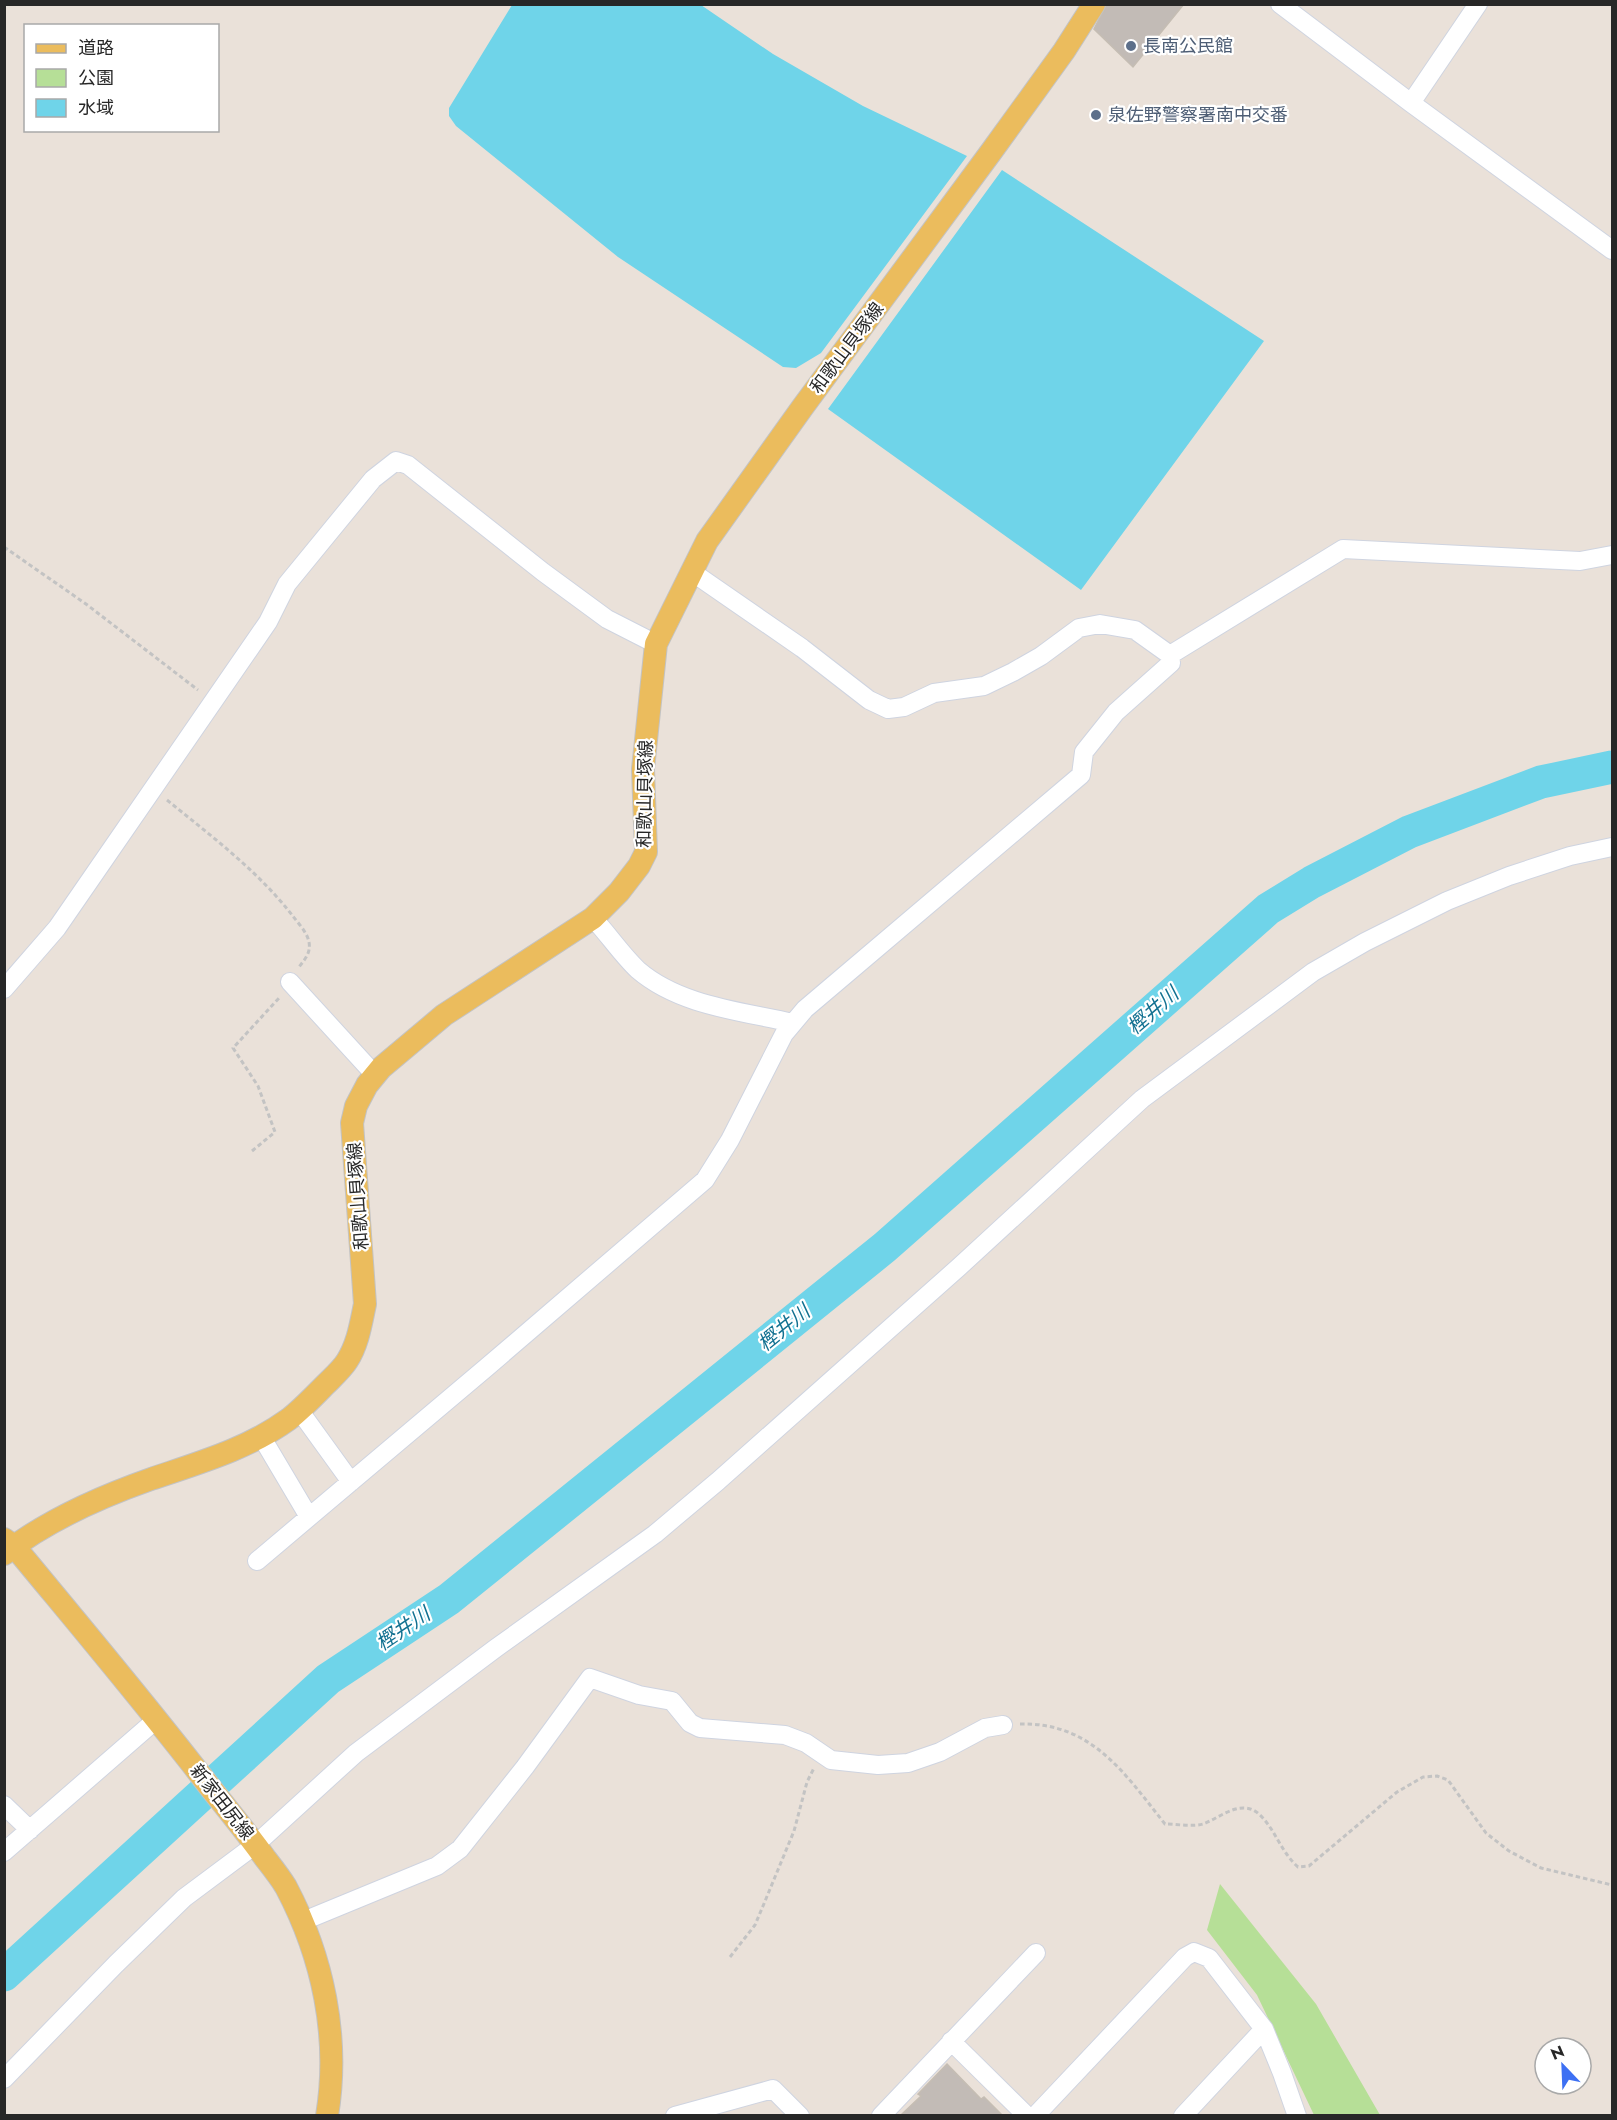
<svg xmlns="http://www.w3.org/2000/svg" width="1617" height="2120" font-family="Jost,'Noto Sans JP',sans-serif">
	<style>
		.green { fill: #b6df97 }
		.water { fill: #6fd4e9 }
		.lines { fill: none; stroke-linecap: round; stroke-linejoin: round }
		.river { stroke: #6fd4e9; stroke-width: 33 }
		.building { fill: #c2bbb6; stroke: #c5bdb3; stroke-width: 1.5 }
		.minor-casing { stroke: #cfd4e0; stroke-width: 20 }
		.major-casing { stroke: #c3c3c3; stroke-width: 24 }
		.path { stroke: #c3c3c3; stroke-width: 3; stroke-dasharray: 4.5 3; stroke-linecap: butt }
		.minor { stroke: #fff; stroke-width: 18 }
		.major { stroke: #ebbc5d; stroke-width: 22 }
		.service-dot { fill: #5c6f8a; stroke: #fff; stroke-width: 2 }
		.labels { text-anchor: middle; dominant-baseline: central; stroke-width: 4.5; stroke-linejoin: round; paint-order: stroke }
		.service-label { font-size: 18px; fill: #4e5e75; stroke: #fff; text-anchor: start }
		.street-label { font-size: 18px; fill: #272727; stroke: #fff }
		.water-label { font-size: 20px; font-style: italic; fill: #127191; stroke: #fff }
	</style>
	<rect width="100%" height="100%" fill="#eae1d9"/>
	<path class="green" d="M1220,1884L1316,2004L1380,2115H1314L1257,1995L1207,1930Z"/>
	<path class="water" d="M512,5H701L773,54L863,106L967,156L821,353L796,368L783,367L618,257L456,126L449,116V108Z
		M1002,170L1264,341L1081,590L828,409Z"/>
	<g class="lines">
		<path class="river" d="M4,1975L328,1679L449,1599L885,1247L1268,909L1312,882L1409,832L1541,782L1612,767"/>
	</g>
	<path class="building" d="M1107,4H1184L1133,67L1094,29Z
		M947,2064L981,2099L984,2097L1002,2115H901L921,2096L918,2094Z"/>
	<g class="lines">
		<g class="minor-casing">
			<path id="minor" d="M1280,4L1411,103L1612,250
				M1411,103L1478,4
				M692,572L802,648L869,700L888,709L904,707L934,693L984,686L1013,672L1041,656L1079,628L1100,624L1135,630L1170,655L1343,549L1580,561L1612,555
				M593,918C608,934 622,955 638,970C680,1006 741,1011 793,1023
				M290,982L375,1075
				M4,989L57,928L268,622L287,584L373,479L396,461L408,465L543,572L607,619L656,644
				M299,1410L351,1482
				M261,1436L309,1517
				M257,1561L487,1367L705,1180L730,1140L784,1034L805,1009L1081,775L1084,752L1116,712L1171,663L1170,655
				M4,1805L30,1830
				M4,1852L157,1719
				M301,1922L437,1866L460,1849L525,1767L590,1678L639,1695L672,1701L690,1723L700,1728L785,1735L806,1743L831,1760L878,1765L908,1763L940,1752L985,1728L1003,1725
				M951,2041L1027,2116
				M4,2079L116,1964L184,1898L255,1845L356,1753L496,1648L655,1534L718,1481L959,1267L1142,1099L1313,972L1365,942L1447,901L1509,876L1570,856L1612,847
				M675,2116L773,2089L800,2116
				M881,2116L1036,1953
				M1035,2116L1185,1957L1194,1952L1209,1958L1264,2029L1282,2073L1297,2116
				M1183,2116L1264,2029"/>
		</g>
		<g class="major-casing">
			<path id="major" d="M4,1539L14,1546C80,1626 146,1704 209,1786C228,1810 247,1833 265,1858C272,1867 280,1877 286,1887C323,1957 340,2037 327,2116
				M4,1554C47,1520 100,1497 151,1479C198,1463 248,1449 289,1419C302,1409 314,1396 326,1384C333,1377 342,1369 347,1361C358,1344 361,1323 365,1304L352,1123L356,1106L367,1085L381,1068L444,1015L593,918L619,892L639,866L646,852L643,769L656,644L707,541L802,408L991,152L1064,51L1094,4"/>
		</g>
		<path class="path" d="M4,547L86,604L198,690
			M167,800C211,836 257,870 292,915C298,923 307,932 309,942C311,953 305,959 299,967
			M252,1151L275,1132L258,1086L233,1048L280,997
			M1020,1724C1092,1722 1125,1774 1165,1824C1176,1824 1192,1827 1203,1824C1222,1817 1243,1796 1262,1817C1276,1832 1282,1853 1298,1867L1309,1866L1397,1792L1423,1777L1437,1776L1448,1780L1486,1833L1509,1851L1541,1868L1612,1885
			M730,1957L755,1925L763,1906L794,1831L807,1782L814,1768"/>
		<use href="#minor" class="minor"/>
		<use href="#major" class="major"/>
	</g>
	<g class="service-dot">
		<circle cx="1131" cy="46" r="6"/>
		<circle cx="1096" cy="115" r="6"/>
	</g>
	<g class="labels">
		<g class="service-label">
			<text x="1143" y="46">長南公民館</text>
			<text x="1108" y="115">泉佐野警察署南中交番</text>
		</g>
		<g class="street-label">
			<text transform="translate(847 348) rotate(-53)">和歌山貝塚線</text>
			<text transform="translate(645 794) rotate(-89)">和歌山貝塚線</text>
			<text transform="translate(358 1196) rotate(-94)">和歌山貝塚線</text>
			<text transform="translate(222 1802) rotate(52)">新家田尻線</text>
		</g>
		<g class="water-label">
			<text transform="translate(1153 1011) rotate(-41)">樫井川</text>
			<text transform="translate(784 1328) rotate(-39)">樫井川</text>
			<text transform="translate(403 1629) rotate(-34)">樫井川</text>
		</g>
	</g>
	<rect width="1617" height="2120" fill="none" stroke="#272727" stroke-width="12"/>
	<rect x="24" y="24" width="195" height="108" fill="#ffffff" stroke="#a9a9a9" stroke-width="1.5"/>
	<rect x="36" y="44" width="30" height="9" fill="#ebbc5d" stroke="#a9a9a9" stroke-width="1.5"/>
	<text x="78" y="54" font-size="18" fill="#272727">道路</text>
	<rect x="36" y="69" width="30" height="18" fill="#b6df97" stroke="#a9a9a9" stroke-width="1.5"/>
	<text x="78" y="84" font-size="18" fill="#272727">公園</text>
	<rect x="36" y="99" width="30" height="18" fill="#6fd4e9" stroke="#a9a9a9" stroke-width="1.5"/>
	<text x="78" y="114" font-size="18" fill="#272727">水域</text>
	<g transform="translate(1563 2066) rotate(337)"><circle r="28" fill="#ffffff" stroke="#a9a9a9" stroke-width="1.5"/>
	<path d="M0-4.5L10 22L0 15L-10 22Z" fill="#3d70f3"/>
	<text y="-9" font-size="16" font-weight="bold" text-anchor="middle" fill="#272727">N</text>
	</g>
</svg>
